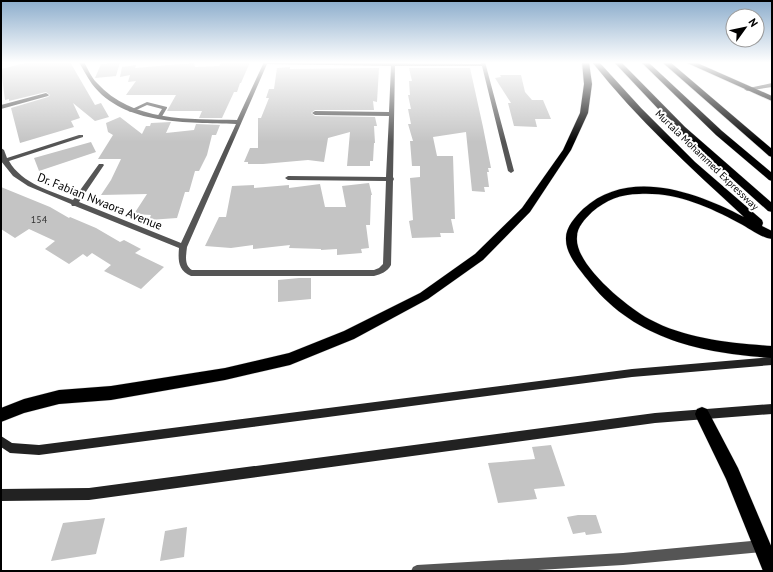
<svg xmlns="http://www.w3.org/2000/svg" width="773" height="572" font-family="'PT Sans',sans-serif">
	<style>
		.building { fill: #c4c4c4 }
		.lines { fill: none; stroke-linecap: round; stroke-linejoin: round }
		.highway-casing { stroke: #dbdbdb; stroke-width: 1 }
		.lane { fill: #555; fill-rule: evenodd }
		.street { fill: #555; fill-rule: evenodd }
		.secondary { fill: #222; fill-rule: evenodd }
		.highway { fill: #000; fill-rule: evenodd }
		.labels { text-anchor: middle; dominant-baseline: central; stroke-width: 4; stroke-linejoin: round; paint-order: stroke }
		.far-street-label { font-size: 10px; fill: #000; stroke: #fff }
		.number-label { font-size: 10px; fill: #313131 }
		.street-label { font-size: 12px; fill: #000; stroke: #fff }
	</style>
	<rect width="100%" height="100%" fill="#fff"/>
	<path class="building" d="M30,62H70L95,105L101,103L109,117L95,121L73,103L80,118L71,121L74,127L20,143L11,108L48,97L50,95L46,92L9,101V99L5,100L1,69Z
		M120,62L116,76L95,78L101,64Z
		M222,62H250L241,83H240L237,92H234L222,118H199L202,111H167L176,95H126L136,81L128,82L130,75L120,77L122,67L136,65L135,68L194,63L195,67L219,66Z
		M290,67V69L379,68L377,102L373,101L374,110H315L311,113L315,116L375,117L377,126H374L375,143H374L373,161H370V166H347L350,132L328,138L324,162L308,160L263,164H248V162H244L250,148H258V118H261L269,98H266L269,89H274L277,68Z
		M409,68H470L483,127L491,168H488L489,172H487L489,187H484L485,192L472,191L466,132L433,137L437,156H453L455,219H451L454,233H440L441,237L412,238L409,221L413,220L410,178L420,177V166H412L410,141H413L408,124H411L408,109H411L408,95H410L409,81H412Z
		M500,75H521L525,92L532,100H543L551,119H535L537,127L514,126L508,103H511L495,78L501,77Z
		M120,117L142,134L146,126H150L151,123L171,122L166,133L194,130L196,124L220,125L216,135H212L207,155L199,171H195L189,192H185L177,218L149,220L151,215L134,214L147,194L101,195L111,180L121,159H98L113,135L108,132L106,123Z
		M91,142L96,152L39,171L34,158Z
		M369,183L372,195H371L370,225H366L369,248L361,249L362,253L337,255V249L321,250V249L289,248L290,245L253,249V245L231,248L205,246L219,217H226L232,186L254,185V188L289,185V188L320,184L325,207H346L342,186Z
		M1,187L50,207L69,218L70,217L96,228L120,242L124,240L141,249L135,253L164,267L141,289L104,271L111,265L92,253L87,257L83,254L69,264L45,249L55,241L29,229L15,238L1,229Z
		M299,278H311V299L278,302V280Z
		M551,445L565,486L534,489L537,499L498,503L488,463L535,459L532,447Z
		M578,515H596L602,533L586,535L585,532L573,534L567,517Z
		M105,518L96,554L51,561L63,523Z
		M187,527L184,557L160,561L165,531Z"/>
	<g class="lines">
		<g class="highway-casing">
			<path id="highway" d="M582,62H589L592,84L588,113L571,150L530,212L483,260L428,299L354,339L290,365L225,380L111,400L59,404L24,413L1,422V408L24,399L59,390L111,386L225,368L289,353L344,331L420,293L475,254L522,208L563,150L580,113L584,84Z
				M592,62H599L641,108L695,162L762,220L763,223L762,226L772,231V239C761,238 749,228 739,223C707,206 676,192 639,194C621,194 606,200 592,212C585,219 577,227 577,237C574,264 627,307 649,319C686,339 730,343 772,346V358C700,353 633,339 587,279C579,269 566,254 566,240C565,228 575,217 583,209C629,167 696,192 744,217C691,168 637,119 592,62Z
				M614,62H621L685,127L772,203V212L768,211L679,131Z
				M641,62H648L722,131L772,173V181L769,180L716,135Z
				M662,62H670L772,149V157L769,156Z
				M685,62H695L772,96V101Z
				M702,407L707,409L738,468L772,548V571H763L726,479L697,419L695,414L697,409Z"/>
		</g>
		<path class="lane" d="M147,102L167,107V108L161,118L157,117L162,109L147,105L132,112L128,111Z"/>
		<path class="street" d="M1,62H8L1,64Z
			M79,62H84C88,69 91,77 97,83C132,122 189,119 237,120L264,62L481,64V62H485L514,171L511,173L508,171L482,66H395L393,177L394,179L393,181L391,265C387,272 381,274 374,276H191C178,271 178,260 179,248L75,206H72L71,204L28,186L13,176L1,161V148L4,150L7,158L79,135H83V137L9,161C22,184 51,191 73,200L99,164H103L104,165L79,202L181,243L236,124C188,122 124,126 92,84C87,77 83,69 79,62ZM267,64L391,66L389,112L315,111L312,113L315,115L389,116L386,177L288,176L285,178L288,180L386,181L383,264L379,268L374,270H192C184,265 186,256 187,247Z
			M772,83V87L747,91L744,89Z
			M46,93L49,95L48,96L1,109V105Z
			M762,540L766,542L768,546L766,550L762,552L623,565L521,571H411L413,567L417,565L623,553Z"/>
		<path class="secondary" d="M772,357V365L632,377L39,455L10,453L1,447V436L12,443L39,445L632,369Z
			M772,404V414L655,423L89,500L1,501V489L89,488L655,413Z"/>
		<use href="#highway" class="highway"/>
	</g>
	<linearGradient id="sky" x2="0" y2="1"><stop stop-color="#8cadcc"/><stop offset="0.44" stop-color="#fff"/><stop offset="1" stop-color="#fff" stop-opacity="0"/></linearGradient>
	<rect width="773" height="142" fill="url(#sky)"/>
	<g class="labels">
		<g class="far-street-label">
			<text transform="translate(707 160) rotate(44)">Murtala Mohammed Expressway</text>
		</g>
		<g class="number-label">
			<text x="39" y="219">154</text>
		</g>
		<g class="street-label">
			<text transform="translate(100 201) rotate(22)">Dr. Fabian Nwaora Avenue</text>
		</g>
	</g>
	<rect width="773" height="572" fill="none" stroke="#000000" stroke-width="4"/>
	<g transform="translate(745 28) rotate(57)"><circle r="19" fill="#ffffff" stroke="#999999"/>
	<path d="M0-3L7 15L0 10L-7 15Z" fill="#000000"/>
	<text y="-6" font-size="11" font-weight="bold" text-anchor="middle" fill="#000000">N</text>
	</g>
</svg>
